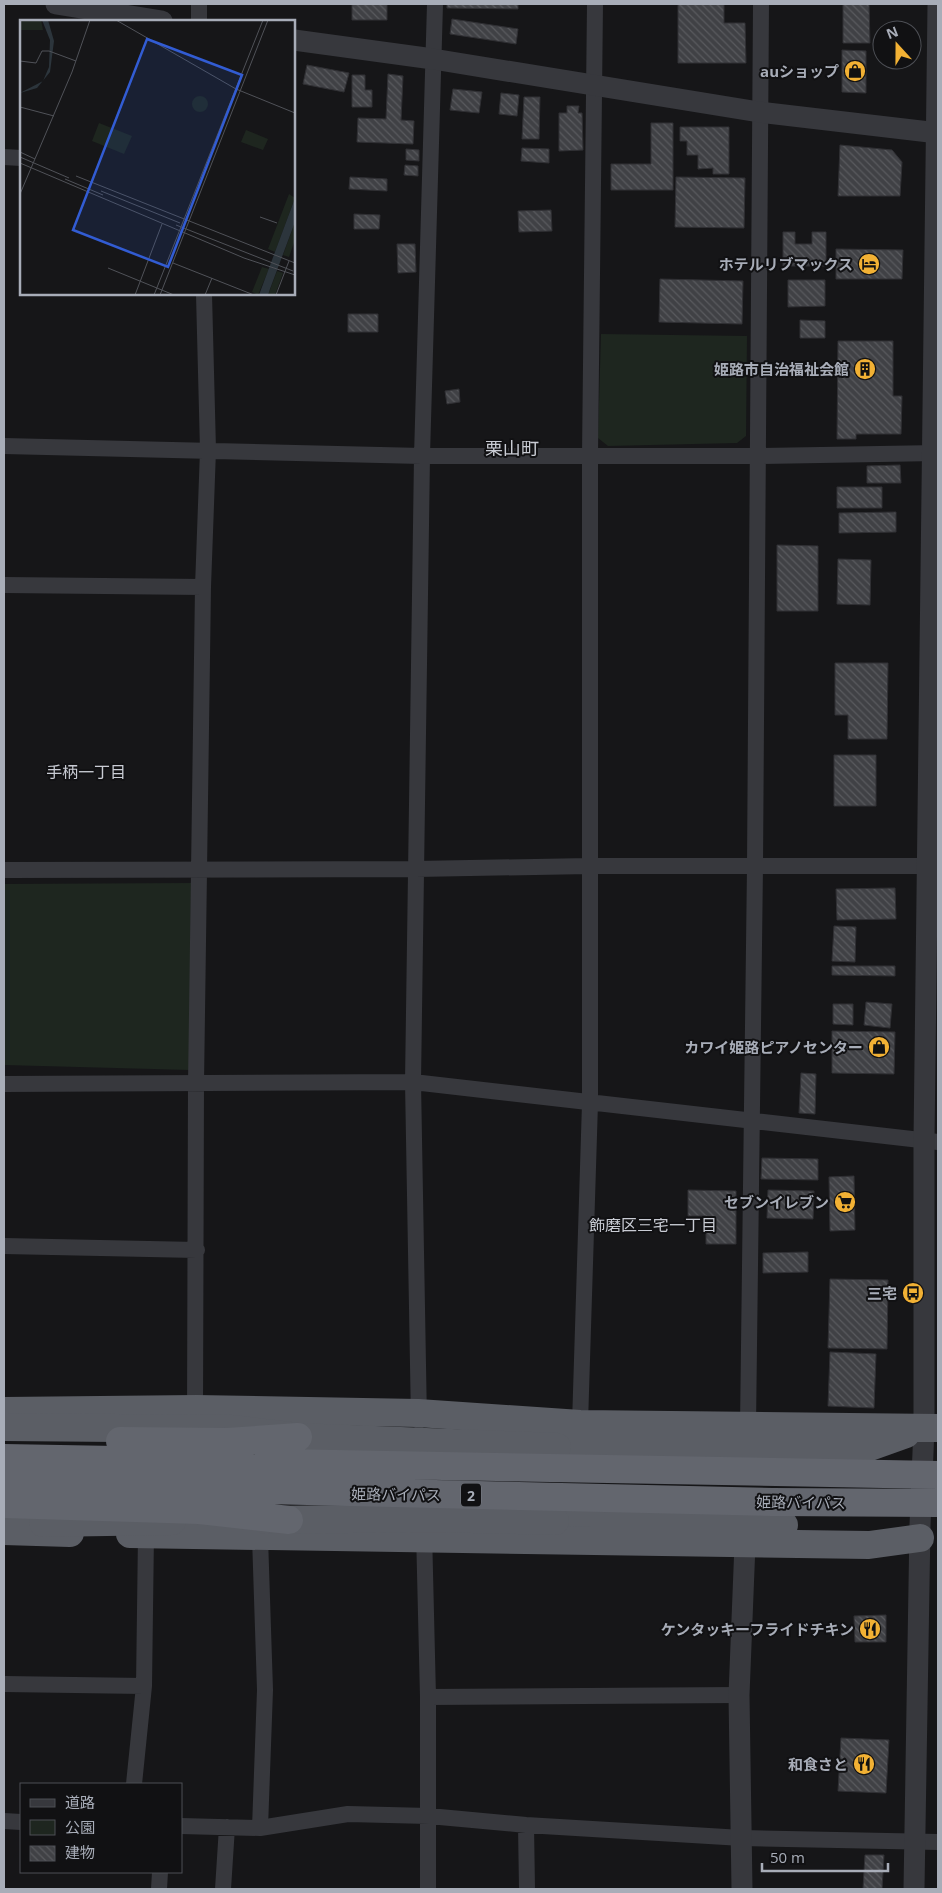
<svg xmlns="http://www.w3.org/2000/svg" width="942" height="1893" font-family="'Open Sans','Noto Sans JP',sans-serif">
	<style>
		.green { fill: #1e261f }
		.building { fill: url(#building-back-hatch); stroke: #303034 }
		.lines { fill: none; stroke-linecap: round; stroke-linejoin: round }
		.minor { stroke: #37383d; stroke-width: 16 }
		.tertiary { stroke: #37383d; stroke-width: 21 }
		.trunk { stroke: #5b5e65; stroke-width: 28 }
		.trunk-bridge { stroke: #5b5e65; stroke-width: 28 }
		.motorway-bridge { stroke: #63666e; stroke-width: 28 }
		.labels { text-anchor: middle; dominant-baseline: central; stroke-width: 4; stroke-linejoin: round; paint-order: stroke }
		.shield { fill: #111113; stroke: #7b7e86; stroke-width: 1 }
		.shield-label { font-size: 14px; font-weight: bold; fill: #a8adb8 }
		.poi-label { font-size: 15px; font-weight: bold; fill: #a8adb8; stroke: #111113; text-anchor: end }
		.street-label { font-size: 15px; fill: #a8adb8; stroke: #111113 }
		.neighbourhood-label { font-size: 16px; fill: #c9ccd4; stroke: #111113 }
		.quarter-label { font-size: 18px; fill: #c9ccd4; stroke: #111113 }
		.inset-road { fill: none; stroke: #505258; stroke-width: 1 }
		.view { fill: #325cd3; fill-opacity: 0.15; stroke: #325cd3; stroke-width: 2.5 }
		.inset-edge { fill: none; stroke: #a8adb8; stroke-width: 2.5 }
	</style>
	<defs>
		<pattern id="building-back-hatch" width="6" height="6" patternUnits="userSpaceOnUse" patternTransform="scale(1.25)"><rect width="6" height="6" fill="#404145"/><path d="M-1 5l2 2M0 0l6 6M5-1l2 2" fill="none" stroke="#595a5e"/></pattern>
	</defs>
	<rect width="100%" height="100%" fill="#161618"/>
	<path class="green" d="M601,334L747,336L746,436L737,443L608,446L598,438Z
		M191,883L190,1070L4,1065V884Z"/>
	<path class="building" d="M352,4H387V20H352Z
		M447,4H518V9L447,8Z
		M678,4H724V23H745L746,63H678Z
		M843,4H869L870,43H843Z
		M452,19L518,29L516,44L450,34Z
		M842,50L866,51V93L842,92Z
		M307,65L349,73L344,92L303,84Z
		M388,74L403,76L401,120L414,121L413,144L357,142L358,118L386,119Z
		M352,75H365V90H372V107H352Z
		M453,89L482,92L479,113L450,110Z
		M501,93L519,95L517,116L499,114Z
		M524,97H540L539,139H522Z
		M567,106H579L578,113H582L583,150L559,151V113H567Z
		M651,123H673V190H611V164H651Z
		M680,127H729V174H713V168L698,169V155H687V141H680Z
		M840,145L892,150L902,162L900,196H838Z
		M522,148L549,149V163L521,161Z
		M406,149L419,150V161L406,160Z
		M405,165L418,166V176L404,175Z
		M350,177L387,179V191L349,189Z
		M676,177L745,178L744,228L675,227Z
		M551,210L552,231L519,232L518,211Z
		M354,214L380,215L379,229H354Z
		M783,232H795V244H812V232H826V266H783Z
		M397,244H415L416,272L398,273Z
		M836,249L903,250L902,279H836Z
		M660,279L743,281L742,324L659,322Z
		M788,280H825V306L788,307Z
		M348,314H378V332H348Z
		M800,320L825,321V338H800Z
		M838,341H893V396H902L901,434H856V439H837Z
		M459,389L460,402L447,404L445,391Z
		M900,465L901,483H867V466Z
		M837,487H882V508H837Z
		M896,512V532L839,533V513Z
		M777,545L818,546V611H777Z
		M838,559L871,560L870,605L837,604Z
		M835,663H888L887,739H848V715H835Z
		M834,755H876V806H834Z
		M895,888L896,919L837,920L836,889Z
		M834,926L856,927L855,962L832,961Z
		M832,966H895V976L832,975Z
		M866,1002L892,1004L890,1028L864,1025Z
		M833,1004H853V1025L833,1024Z
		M832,1031L895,1032L894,1074L832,1073Z
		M801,1073L816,1074L815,1114L799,1113Z
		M762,1158L818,1159V1180L761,1179Z
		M854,1176L855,1230L830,1231L829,1177Z
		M688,1190L736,1191V1244H706V1216H688Z
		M768,1190L814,1191L813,1219L767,1218Z
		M808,1252V1272L763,1273V1253Z
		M830,1279L888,1280L887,1349L828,1348Z
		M830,1352L876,1354L874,1408L828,1406Z
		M886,1615V1642H855L854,1616Z
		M841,1738L889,1740L886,1793L838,1791Z
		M865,1855H884L882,1889H863Z"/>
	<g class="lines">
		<path class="minor" d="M199,21V4
			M4,157L21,158
			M4,446L422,456H758L938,453
			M4,585L203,587
			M4,870L416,869L589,866H938
			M4,1084L413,1082L938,1142
			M4,1246L197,1250
			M195,1416L196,1084L203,587L208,450L204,294
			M419,1421L413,1082L422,456L435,4
			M580,1424L590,1103V455L595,4
			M748,1426L755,866L761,4
			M424,1531L428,1697V1889
			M4,1684L144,1686
			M428,1697L739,1695
			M134,1784L144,1686L146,1534
			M4,1821L21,1822
			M526,1825L527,1889
			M181,1826L260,1828L348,1814L429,1816L526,1825L742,1838L938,1842
			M260,1828L265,1690L260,1537
			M159,1889L160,1872
			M223,1889L227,1827"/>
		<path class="tertiary" d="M56,4L162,21
			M294,40L433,59L759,112L938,133
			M742,1889L739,1695L745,1544
			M914,1889L920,1525L924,1428V1140L938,4"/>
		<path class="trunk" d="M4,1411L196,1409L418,1413L580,1424L938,1428
			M557,1447L864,1449L906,1434
			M555,1521L784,1525
			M4,1531L70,1533
			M130,1534L869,1545L920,1538"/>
		<path class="trunk-bridge" d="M4,1427L232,1429L298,1437L557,1447
			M265,1520L435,1518L555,1521
			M43,1523L172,1521"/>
		<path class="motorway-bridge" d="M120,1441L228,1442L298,1437
			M4,1458L938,1475
			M4,1484L772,1502L938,1503
			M4,1504L199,1510L289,1520"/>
	</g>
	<defs>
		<g id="shop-disc" transform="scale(1.125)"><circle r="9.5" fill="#f2b134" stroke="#111113"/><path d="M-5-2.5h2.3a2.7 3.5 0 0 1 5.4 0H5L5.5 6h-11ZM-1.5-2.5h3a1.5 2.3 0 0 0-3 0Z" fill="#111"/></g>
		<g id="hotel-disc" transform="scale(1.125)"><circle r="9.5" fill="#f2b134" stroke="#111113"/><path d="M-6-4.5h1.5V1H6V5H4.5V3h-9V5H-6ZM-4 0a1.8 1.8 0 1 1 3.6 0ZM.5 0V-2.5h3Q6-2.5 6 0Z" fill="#111"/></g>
		<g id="building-disc" transform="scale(1.125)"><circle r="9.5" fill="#f2b134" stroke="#111113"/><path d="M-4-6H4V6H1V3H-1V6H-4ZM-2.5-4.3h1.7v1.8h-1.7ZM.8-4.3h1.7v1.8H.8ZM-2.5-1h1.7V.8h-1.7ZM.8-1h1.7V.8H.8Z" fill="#111"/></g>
		<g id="supermarket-disc" transform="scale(1.125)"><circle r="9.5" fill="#f2b134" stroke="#111113"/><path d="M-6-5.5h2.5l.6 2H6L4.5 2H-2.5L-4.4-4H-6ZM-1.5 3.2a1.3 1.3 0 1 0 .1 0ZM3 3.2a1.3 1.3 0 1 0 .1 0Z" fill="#111"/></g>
		<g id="bus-disc" transform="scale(1.125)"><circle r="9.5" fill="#f2b134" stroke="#111113"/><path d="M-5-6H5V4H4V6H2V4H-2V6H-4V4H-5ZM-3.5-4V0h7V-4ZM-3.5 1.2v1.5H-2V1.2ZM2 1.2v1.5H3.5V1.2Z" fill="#111"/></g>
		<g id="restaurant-disc" transform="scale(1.125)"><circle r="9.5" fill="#f2b134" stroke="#111113"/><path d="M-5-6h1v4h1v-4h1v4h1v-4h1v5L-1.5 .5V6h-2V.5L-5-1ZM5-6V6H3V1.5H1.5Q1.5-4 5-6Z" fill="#111"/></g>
	</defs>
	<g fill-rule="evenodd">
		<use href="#shop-disc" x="855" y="71"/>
		<use href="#hotel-disc" x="869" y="264"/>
		<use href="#building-disc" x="865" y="369"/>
		<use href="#shop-disc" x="879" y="1047"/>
		<use href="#supermarket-disc" x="845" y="1202"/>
		<use href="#bus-disc" x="913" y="1293"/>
		<use href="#restaurant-disc" x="870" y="1629"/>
		<use href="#restaurant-disc" x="864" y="1764"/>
	</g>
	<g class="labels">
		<rect class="shield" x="461" y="1483.5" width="20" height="23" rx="4"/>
		<g class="shield-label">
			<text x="471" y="1495">2</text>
		</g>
		<g class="poi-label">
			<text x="839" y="71">auショップ</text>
			<text x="853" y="264">ホテルリブマックス</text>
			<text x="849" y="369">姫路市自治福祉会館</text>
			<text x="863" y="1047">カワイ姫路ピアノセンター</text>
			<text x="829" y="1202">セブンイレブン</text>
			<text x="897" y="1293">三宅</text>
			<text x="854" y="1629">ケンタッキーフライドチキン</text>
			<text x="848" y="1764">和食さと</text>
		</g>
		<g class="street-label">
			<text transform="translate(396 1494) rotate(1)">姫路バイパス</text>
			<text transform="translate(801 1502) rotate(1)">姫路バイパス</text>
		</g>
		<g class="neighbourhood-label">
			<text x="86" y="772">手柄一丁目</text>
			<text x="653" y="1225">飾磨区三宅一丁目</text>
		</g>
		<g class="quarter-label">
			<text x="512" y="448">栗山町</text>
		</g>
	</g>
	<g transform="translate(20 20)">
		<rect width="275" height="275" fill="#161618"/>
		<path d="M0,0H21L23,10H0ZM172 84a8 8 0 1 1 16 0a8 8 0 1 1-16 0ZM79,103L112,116L104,134L72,121ZM226,110L248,119L243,130L221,122ZM269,174L275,178L255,232L248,229ZM275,202V220L269,237L263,235ZM242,247L249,249L238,275L232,272ZM257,251L263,253L255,275H248Z" fill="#1e261f"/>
		<path d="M22,0H28L34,21L30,52L17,68L0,73L23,61L29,47L30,20ZM275,178V202L250,269L248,275H239Z" fill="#2c353c"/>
		<path class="inset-road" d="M96,0L216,69L275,93M0,41L16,43L22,31H29L56,41M0,87L34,96M0,132L15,139M0,137L49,158M0,143L224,238L275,255M56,156L275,243M45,159L83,175M81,171L160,203M0,174L52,52L70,0M240,197L257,203M156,205L273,251M153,243L234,275M88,248L154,275M115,275L142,204M134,275L243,0M140,275L248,0M185,275L192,258M256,275L269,241"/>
		<path class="view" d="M127,19L222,55L148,247L53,210Z"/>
		<rect width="275" height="275" class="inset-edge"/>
	</g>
	<rect width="942" height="1893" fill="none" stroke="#a8adb8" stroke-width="10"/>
	<rect x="20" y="1783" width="162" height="90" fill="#111113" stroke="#4d4f55"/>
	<rect x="30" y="1799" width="25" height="8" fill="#37383d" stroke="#4d4f55"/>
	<text x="65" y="1808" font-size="15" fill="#a8adb8">道路</text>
	<rect x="30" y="1820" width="25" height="15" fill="#1e261f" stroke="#4d4f55"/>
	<text x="65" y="1833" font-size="15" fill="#a8adb8">公園</text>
	<rect x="30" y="1846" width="25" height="15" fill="url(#building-back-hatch)" stroke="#4d4f55"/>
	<text x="65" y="1858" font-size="15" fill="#a8adb8">建物</text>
	<g transform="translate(897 45) rotate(339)"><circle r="24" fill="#111113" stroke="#4d4f55"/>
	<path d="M0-4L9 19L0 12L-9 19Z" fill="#f2b134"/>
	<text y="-8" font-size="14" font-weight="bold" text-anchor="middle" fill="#a8adb8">N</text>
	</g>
	<path d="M762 1863v8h126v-8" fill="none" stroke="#a8adb8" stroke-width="2.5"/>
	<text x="770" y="1863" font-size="15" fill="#a8adb8" stroke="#111113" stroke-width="4" paint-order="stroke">50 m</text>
</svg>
